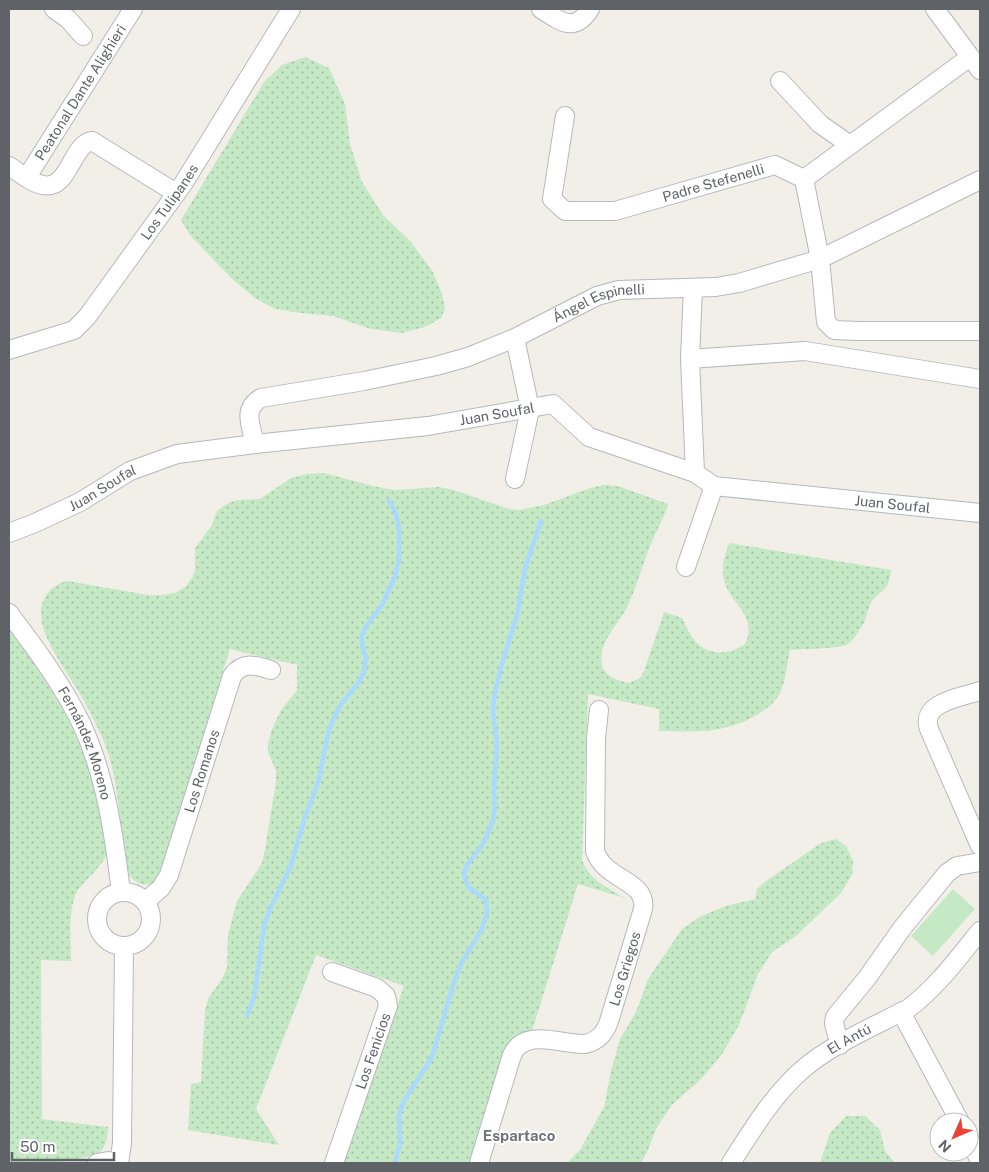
<svg xmlns="http://www.w3.org/2000/svg" width="989" height="1172" font-family="'Public Sans',sans-serif">
	<style>
		.grass { fill: url(#grass-dots) }
		.garden { fill: #c5e8c5 }
		.lines { fill: none; stroke-linecap: round; stroke-linejoin: round }
		.stream { stroke: #aadaff; stroke-width: 4.5 }
		.minor-casing { stroke: #b5b8bc; stroke-width: 20 }
		.minor { stroke: #fff; stroke-width: 18 }
		.labels { text-anchor: middle; dominant-baseline: central; stroke-width: 4; stroke-linejoin: round; paint-order: stroke }
		.street-label { font-size: 14px; fill: #5f6368; stroke: #fff }
		.neighbourhood-label { font-size: 15px; font-weight: bold; fill: #70757a; stroke: #fff }
	</style>
	<defs>
		<pattern id="grass-dots" width="8" height="8" patternUnits="userSpaceOnUse" patternTransform="scale(1.25)"><rect width="8" height="8" fill="#c5e8c5"/><path d="M2 2h.1M6 6h.1" fill="none" stroke="#a3c0a4" stroke-width="1.8" stroke-linecap="round"/></pattern>
	</defs>
	<rect width="100%" height="100%" fill="#f1efe8"/>
	<path class="grass" d="M305,57L329,68L345,104L350,144L362,182L383,215L411,242L433,272L442,294L445,308L441,318L425,327L402,333L371,329L333,316L301,313L275,309L255,298L231,278L190,235L181,220L264,82L282,65Z
		M324,473L377,487L395,490L439,487L454,490L509,509L520,510L544,505L590,488L604,485L618,486L668,504C664,519 656,531 650,546C642,566 637,587 627,607C619,624 597,643 602,665C604,677 619,681 629,683L640,678L644,671L664,612L682,618C686,626 690,635 696,642C709,656 730,655 745,644C760,614 725,602 723,574C722,563 726,553 729,543L891,570C888,593 884,586 872,601C867,609 867,618 862,626C859,631 853,641 848,644C838,649 802,649 790,650C787,663 786,679 781,691C770,715 730,730 705,731C690,732 674,731 659,731V709L588,694L582,860C589,880 608,888 625,898L578,884L532,1031C520,1032 513,1037 506,1048L471,1163H342L404,986L316,955L256,1109L279,1145L188,1130L191,1084L201,1082L205,1009L209,997L222,979L227,968L228,934L237,901L262,863L265,849L276,782V771L268,752V743L272,729L281,710L297,690V665L230,649L160,874L153,884C143,886 135,883 129,875C118,832 121,786 105,744C97,726 89,709 79,692C67,672 41,638 41,614C41,597 51,585 67,581L148,595H163L175,593L185,587L192,578L195,570V548L212,525L217,511L225,505L236,500L260,499L291,478L307,474Z
		M9,627C53,689 89,744 102,820C104,830 107,841 107,850C107,866 81,880 75,896C68,916 71,940 71,961L41,960L42,1119L108,1127C107,1138 107,1147 97,1155L54,1163H9Z
		M836,839L846,846L853,861L852,875L841,893L816,917L796,936L772,952L758,974L739,1025L722,1054L702,1078L672,1105L657,1127L648,1150L641,1163H567L580,1150L604,1107L611,1071L620,1039L636,1012L648,979L682,929L701,916L726,906L755,899L757,889L766,881L821,843Z
		M846,1116H865L880,1130L885,1151L895,1163H820L830,1133Z"/>
	<path class="garden" d="M953,889L975,909L933,956L911,936Z"/>
	<g class="lines">
		<path class="stream" d="M247,1015L254,998L264,926L270,909L291,865L305,817L318,783L329,729L341,704L359,682L364,671L366,658L362,645V636L365,628L382,605L395,576L399,560V529L396,514L389,501
			M395,1163L400,1142L399,1114L404,1101L432,1057L455,979L462,962L482,929L487,913L486,900L468,887L464,875L467,865L483,844L493,821L495,804L494,789L497,742L493,712L494,699L501,667L517,615L525,569L541,521"/>
		<g class="minor-casing">
			<g id="minor">
				<path d="M54,9L68,19L83,36"/>
				<path d="M541,9C560,21 574,34 590,9"/>
				<path d="M935,9L980,70"/>
				<path d="M780,81L820,124L850,145"/>
				<path id="s1" d="M565,116L552,199L565,211H615L775,165L804,179L970,57"/>
				<path d="M9,166C19,172 31,183 43,185C69,191 72,143 92,141L176,193"/>
				<path id="s2" d="M27,177L133,9"/>
				<path d="M804,179L820,259L826,322L834,330L858,331H980"/>
				<path d="M515,338L530,409L515,479"/>
				<path id="s3" d="M9,350L74,330L87,317L183,184L291,9"/>
				<path d="M690,359L693,288"/>
				<path id="s4" d="M255,444C251,425 242,409 261,398L364,381L436,366L468,357L515,338L597,296L619,290L716,287L739,283L820,259L980,180"/>
				<path d="M695,473L690,359L805,351L980,379"/>
				<path id="s5" d="M9,533L35,523L80,502L130,471L177,454L255,444L428,426L553,404L589,437L695,473L714,486L980,513"/>
				<path d="M686,567L714,486"/>
				<path id="s6" d="M9,613C36,649 63,685 82,725C106,777 114,835 121,892"/>
				<path d="M980,691C962,697 920,702 929,729L980,846"/>
				<circle cx="124" cy="919" r="27"/>
				<path id="s7" d="M146,901L161,888L169,875L232,676C243,661 255,665 271,670"/>
				<path d="M332,972L377,988L386,996L388,1006L334,1163"/>
				<path d="M901,1012L960,1122"/>
				<path d="M840,1045L834,1024L835,1017L867,978L903,927L947,873L957,866L980,862"/>
				<path d="M969,1139L980,1161"/>
				<path d="M97,1163L108,1161L115,1163"/>
				<path d="M119,1163L122,1143L124,946"/>
				<path id="s8" d="M479,1163L512,1055C525,1027 561,1045 585,1044C599,1041 606,1032 610,1018L643,909C648,880 605,881 595,851L596,738L599,710"/>
				<path id="s9" d="M731,1163C752,1130 773,1095 803,1069C832,1044 875,1026 909,1008C937,987 958,958 980,931"/>
			</g>
		</g>
		<use href="#minor" class="minor"/>
	</g>
	<g class="labels">
		<g class="street-label">
			<text stroke="none"><textPath href="#s2" startOffset="100">Peatonal Dante Alighieri</textPath></text>
			<text stroke="none"><textPath href="#s1" startOffset="254">Padre Stefenelli</textPath></text>
			<text stroke="none"><textPath href="#s3" startOffset="228">Los Tulipanes</textPath></text>
			<text stroke="none"><textPath href="#s4" startOffset="405">Ángel Espinelli</textPath></text>
			<text stroke="none"><textPath href="#s5" startOffset="509">Juan Soufal</textPath></text>
			<text stroke="none"><textPath href="#s5" startOffset="104">Juan Soufal</textPath></text>
			<text stroke="none"><textPath href="#s5" startOffset="929">Juan Soufal</textPath></text>
			<text stroke="none"><textPath href="#s6" startOffset="152">Fernández Moreno</textPath></text>
			<text stroke="none"><textPath href="#s7" startOffset="144">Los Romanos</textPath></text>
			<text stroke="none"><textPath href="#s8" startOffset="282">Los Griegos</textPath></text>
			<text stroke="none"><textPath href="#s9" startOffset="174">El Antú</textPath></text>
			<text transform="translate(373 1051) rotate(-71)">Los Fenicios</text>
		</g>
		<g class="neighbourhood-label">
			<text x="519" y="1135">Espartaco</text>
		</g>
	</g>
	<rect width="989" height="1172" fill="none" stroke="#5f6368" stroke-width="20"/>
	<g transform="translate(954 1137) rotate(225)"><circle r="24" fill="#ffffff" stroke="#bfc1c3"/>
	<path d="M0-4L9 19L0 12L-9 19Z" fill="#ea4335"/>
	<text y="-8" font-size="14" font-weight="bold" text-anchor="middle" fill="#5f6368">N</text>
	</g>
	<path d="M12 1152v8h102v-8" fill="none" stroke="#5f6368" stroke-width="2.5"/>
	<text x="20" y="1152" font-size="15" fill="#5f6368" stroke="#ffffff" stroke-width="4" paint-order="stroke">50 m</text>
</svg>
